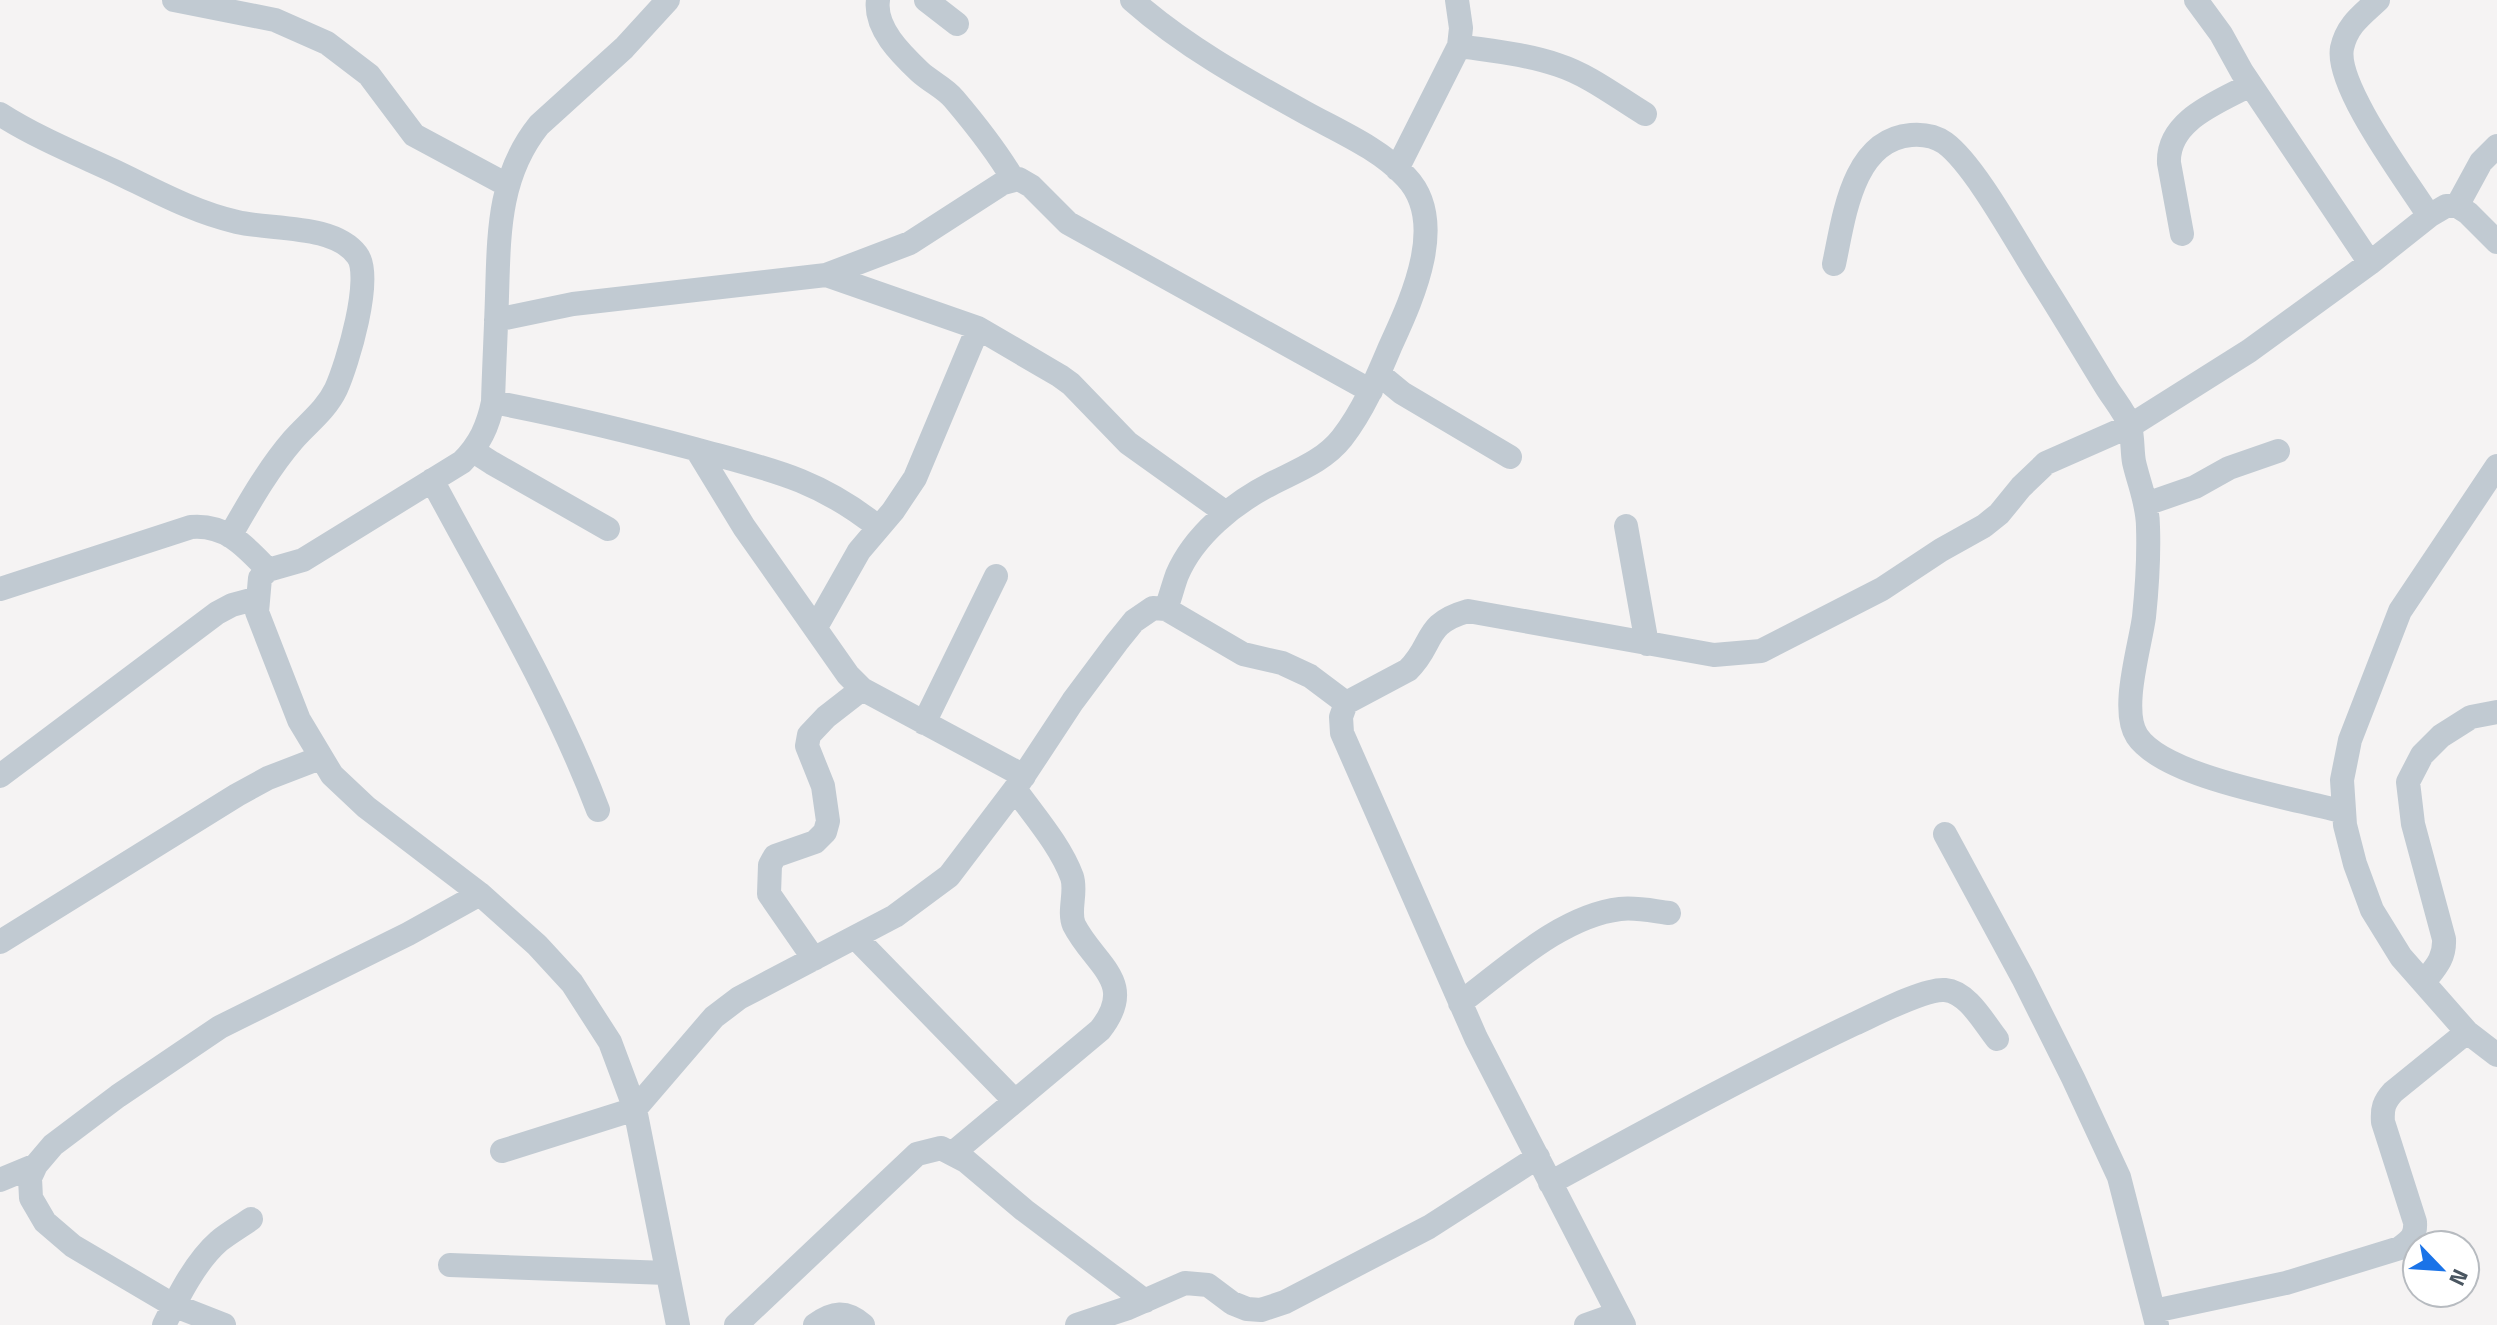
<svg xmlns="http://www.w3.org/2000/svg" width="2497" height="1325" viewBox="0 0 2497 1325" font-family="'Titillium Web',sans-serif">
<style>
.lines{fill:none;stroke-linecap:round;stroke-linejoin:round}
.minor{stroke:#c1cad2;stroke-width:24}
</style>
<rect width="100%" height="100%" fill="#f5f3f3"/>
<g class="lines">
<path class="minor" d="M174 0 275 20 327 43 369 75 414 135 507 185
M668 0 624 48 539 125C498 176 499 234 497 296 496 331 494 366 493 402 488 426 480 444 462 462L303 560 268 570 260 578 257 612 299 720 332 775 366 807 480 894 537 945 572 983 610 1042 635 1109 678 1325
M878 0C874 28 901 54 920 72 931 82 945 88 954 99 976 125 996 150 1013 179
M926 0 957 24
M1132 0C1184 46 1244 79 1304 112 1338 131 1379 148 1406 177 1449 222 1411 301 1390 347 1377 378 1363 411 1342 438 1324 461 1296 471 1271 484 1234 503 1194 535 1177 575 1173 586 1170 598 1166 609
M2196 0 2221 34 2242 72 2370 263
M2378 0C2362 15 2347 25 2342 48 2335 86 2407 181 2429 216
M1459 46C1492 51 1526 54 1558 65 1589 75 1617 97 1645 114
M0 114C36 137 75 153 114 171 154 190 193 212 237 222 271 230 334 224 357 255 374 276 347 365 336 389 326 410 308 423 293 440 268 469 249 503 230 536
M1397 169 1459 46 1461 28 1457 0
M2457 206 2481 162 2497 146
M2182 234 2169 163C2167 120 2219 102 2250 85
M1834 264C1844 218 1852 140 1911 135 1923 134 1935 136 1945 143 1975 165 2017 243 2038 276 2061 312 2083 349 2105 385 2112 397 2125 412 2130 426 2133 437 2132 451 2134 462 2139 484 2148 504 2148 527 2149 556 2147 588 2144 617 2140 647 2120 710 2137 736 2165 778 2294 798 2344 812
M826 275 978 328 1060 376 1071 384 1128 443 1226 513
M496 320 573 304 826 275 910 243 1003 183 1019 179 1031 186 1068 223 1371 391
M1379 374 1402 393 1510 457
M493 402C561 415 628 431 695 449 768 469 817 478 878 527
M475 448 478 454 492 463 608 529
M697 450 744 527 848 675 862 689 1024 776
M2497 466 2400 611 2350 740 2342 780 2345 825 2355 864 2372 910 2401 957 2467 1032 2497 1055
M432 480C490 589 554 694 598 810
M2146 504 2195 487 2229 468 2278 451
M1626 526 1647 644
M0 589 191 527C226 524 245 546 268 570
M816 627 859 551 893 511 915 478 978 328
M924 723 996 576
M0 776 217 613 232 605 258 598
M1945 834 2023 978 2073 1078 2119 1177 2157 1325
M856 938 1015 1101
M0 942 237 795 268 778 320 758
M814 959 769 894 770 865 775 856 815 842 825 832 828 821 823 786 807 746 809 735 826 717 862 689
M2424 982C2436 967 2445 958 2444 939L2413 824 2408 782 2422 755 2441 736 2471 717 2497 712
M1460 1003C1506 969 1561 916 1620 909 1636 907 1653 911 1669 913
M502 1151 635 1109 714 1017 739 998 895 916 949 876 1015 789 1073 701 1117 642 1134 621 1153 608 1166 609 1243 654 1282 663 1310 676 1346 703
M953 1153 1100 1030C1138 982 1095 966 1074 925 1068 911 1077 892 1072 877 1060 845 1035 817 1015 789
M0 1180 36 1165
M1550 1183C1651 1128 1751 1073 1854 1024 1874 1015 1925 988 1945 990 1968 992 1984 1023 1997 1039
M450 1265 667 1273
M2154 1311 2286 1283 2400 1248C2411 1240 2416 1236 2415 1222L2383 1122C2382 1108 2384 1102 2393 1092L2467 1032
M164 1325C178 1297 195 1262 219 1241 229 1233 241 1226 251 1219
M224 1325 173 1305 73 1246 45 1222 31 1198 30 1178 36 1165 53 1145 118 1096 220 1027 408 934 480 894
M736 1325 917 1154 941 1148 966 1161 1024 1210 1145 1301
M815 1325C833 1312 846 1310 863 1325
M1077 1325 1128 1308 1185 1283 1208 1285 1232 1303 1247 1309 1261 1310 1285 1302 1429 1227 1538 1157
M1586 1325 1617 1314
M1624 1325 1476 1038 1342 733 1341 717 1346 703 1408 670C1435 644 1422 624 1468 611L1714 655 1761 651 1882 589 1941 550 1984 526 1999 514 2021 487 2046 463 2130 426 2249 351 2370 263 2429 216 2446 206H2457L2468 213 2497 242"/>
</g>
<g transform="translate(2441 1269) rotate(115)"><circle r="38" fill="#ffffff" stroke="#b7bbc0" stroke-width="2"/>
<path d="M0-6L14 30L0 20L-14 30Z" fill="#1a73e8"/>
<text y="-12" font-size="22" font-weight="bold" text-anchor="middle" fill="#4a5661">N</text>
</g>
</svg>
